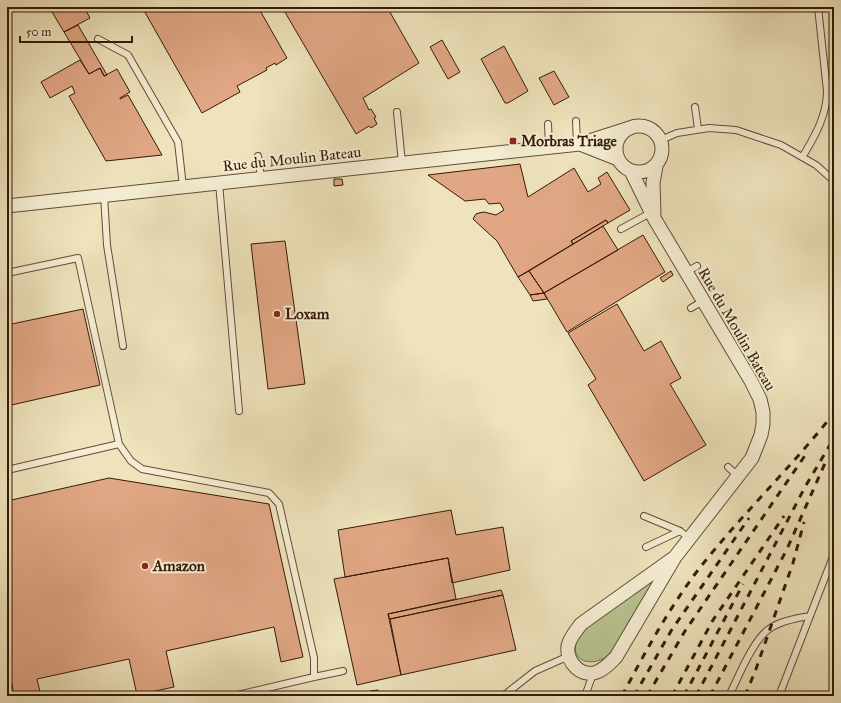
<svg xmlns="http://www.w3.org/2000/svg" width="841" height="703" viewBox="0 0 841 703" font-family="'IM FELL Great Primer',serif">
<style>
.green{fill:#b8c491;stroke:#776e4d}
.building{fill:#e1a784;stroke:#361909}
.lines{fill:none;stroke-linecap:round;stroke-linejoin:round}
.service-casing{stroke:#644c36;stroke-width:8}
.minor-casing{stroke:#644c36;stroke-width:15}
.service{stroke:#f4edd3;stroke-width:6}
.minor{stroke:#f4edd3;stroke-width:13}
.rail{stroke:#361909;stroke-width:3;stroke-dasharray:7 7;stroke-linecap:butt}
.poi-dot{fill:#8f2418;stroke:#f4edd3;stroke-width:1.5}
.labels{text-anchor:middle;dominant-baseline:central;stroke-width:4;stroke-linejoin:round;paint-order:stroke}
.poi-label{font-size:15px;font-weight:bold;fill:#361909;stroke:#f4edd3;text-anchor:start}
.street-label{font-size:15px;fill:#361909;stroke:#f4edd3}
</style>
<rect width="100%" height="100%" fill="#eee3bc"/>
<filter id="stains"><feTurbulence type="fractalNoise" baseFrequency=".005" numOctaves="4"/><feColorMatrix values="0 0 0 0 .2 0 0 0 0 .09 0 0 0 0 .02 0 0 0 .5 -.17"/></filter>
<radialGradient id="worn" r=".72"><stop offset=".6" stop-color="#630" stop-opacity="0"/><stop offset="1" stop-color="#630" stop-opacity=".3"/></radialGradient>
<path class="green" d="M658 574 615 648C613 651 610 655 606 657 598 663 580 665 576 653 573 645 580 636 583 629Z"/>
<path class="building" d="M43 7H84L90 18 64 32 49 7 44 10Z
M142 7H258L287 58 276 65 275 63 266 68 267 70 237 86 240 92 202 113Z
M282 7H387L419 63 363 98 369 110 371 109 376 117 374 118 377 124 371 128 369 126 356 134Z
M78 25 107 75 104 76 100 68 89 74 64 32Z
M442 40 460 72 448 79 430 47Z
M504 46 528 91 508 103H505L481 59Z
M80 60 89 74 100 68 104 76 117 69 130 92 120 98V99L128 95 162 155 106 161 69 96 75 93 72 86 50 98 41 82Z
M554 71 569 97 554 105 539 78Z
M520 164 528 197 574 168 588 192 601 184 598 178 607 172 630 210 608 223 606 220 571 241 573 244 518 277 497 241 473 219 476 214 479 213 484 212 496 215 504 210 500 203 489 204 485 199 465 201 428 175Z
M334 179H342L343 185 334 186Z
M606 220 608 223 573 244 571 241Z
M603 226 618 250 544 293 529 271Z
M643 235 665 272 567 332 544 293Z
M285 241 305 384 268 389 251 244Z
M529 271 544 293 530 295 518 277Z
M671 271 673 275 663 282 660 278Z
M544 293 547 299 533 301 530 295Z
M617 304 644 351 661 341 681 378 670 384 706 445 644 481 588 385 596 379 568 333Z
M83 309 100 385 7 406V325Z
M109 478 269 504 303 657 281 662 274 627 166 651 174 687 137 695 129 659 37 679 41 696H14L12 684 7 685V501Z
M451 510 456 535 503 527 510 570 452 583 448 558 345 577 338 530Z
M448 558 456 599 388 614 401 675 357 685 334 579Z
M501 590 503 595 390 619 388 614Z
M503 595 516 650 401 675 390 619Z
M378 690 379 695 371 696 370 691Z"/>
<g class="lines">
<g class="service-casing">
<path id="service" d="M98 39 128 55 178 142 183 187
M695 107 698 129
M397 112 402 163
M576 121 577 144
M548 124 549 147
M661 140 677 133 709 128 736 130 781 145 816 165 834 181
M258 156 261 178
M803 156C815 136 827 115 827 91L818 7
M219 183 239 411
M104 195 107 245 123 346
M621 229 652 212
M686 272 697 266
M7 273 78 258 119 444 7 470
M691 308 703 301
M119 444 131 461 142 469 269 493 279 504 314 658V677L233 696
M728 467 738 476
M644 516 680 531 690 539
M646 547 680 531
M314 677 343 671
M503 696 535 671 569 656
M585 696 593 674
M729 696C738 678 753 640 769 629 780 621 796 618 810 616
M779 696 834 554"/>
</g>
<g class="minor-casing">
<path id="minor" d="M616 149a23 23 0 1 1 46 0a23 23 0 1 1-46 0Z
M580 144 618 159
M631 171 654 218 751 381 760 399 763 412V424L761 435 752 458 675 557 616 657C610 663 605 669 597 672 581 678 566 662 568 646 570 637 576 631 581 624L675 557
M7 206 580 144 630 128
M654 214 653 183 656 166"/>
</g>
<use href="#service" class="service"/>
<use href="#minor" class="minor"/>
<path class="rail" d="M622 696C644 654 667 612 695 574 738 518 790 469 834 413
M634 696 671 631 749 518
M647 696 685 631 806 454
M672 696 713 620 784 516
M684 696 743 584
M696 696 805 487 834 438
M710 696 787 549 826 461
M745 696 756 669 793 563 804 522"/>
</g>
<g class="poi-dot">
<rect x="509" y="137" width="8" height="8" rx="2"/>
<circle cx="277" cy="314" r="4"/>
<circle cx="145" cy="566" r="4"/>
</g>
<g class="labels">
<g class="poi-label">
<text x="521" y="141">Morbras Triage</text>
<text x="285" y="314">Loxam</text>
<text x="153" y="566">Amazon</text>
</g>
<g class="street-label">
<text transform="translate(292 159) rotate(-6)">Rue du Moulin Bateau</text>
<text transform="translate(737 329) rotate(60)">Rue du Moulin Bateau</text>
</g>
</g>
<rect width="841" height="703" fill="none" stroke="#eee3bc" stroke-width="24"/>
<rect x="8" y="8" width="825" height="687" fill="none" stroke="#361909" stroke-width="2"/>
<rect x="12" y="12" width="817" height="679" fill="none" stroke="#361909"/>
<path d="M20 36v6h112v-6" fill="none" stroke="#361909" stroke-width="2"/>
<text x="26" y="36" font-size="12" fill="#361909" stroke="#f4edd3" stroke-width="3" paint-order="stroke">50 m</text>
<rect width="100%" height="100%" filter="url(#stains)"/>
<rect width="100%" height="100%" fill="url(#worn)"/>
</svg>
